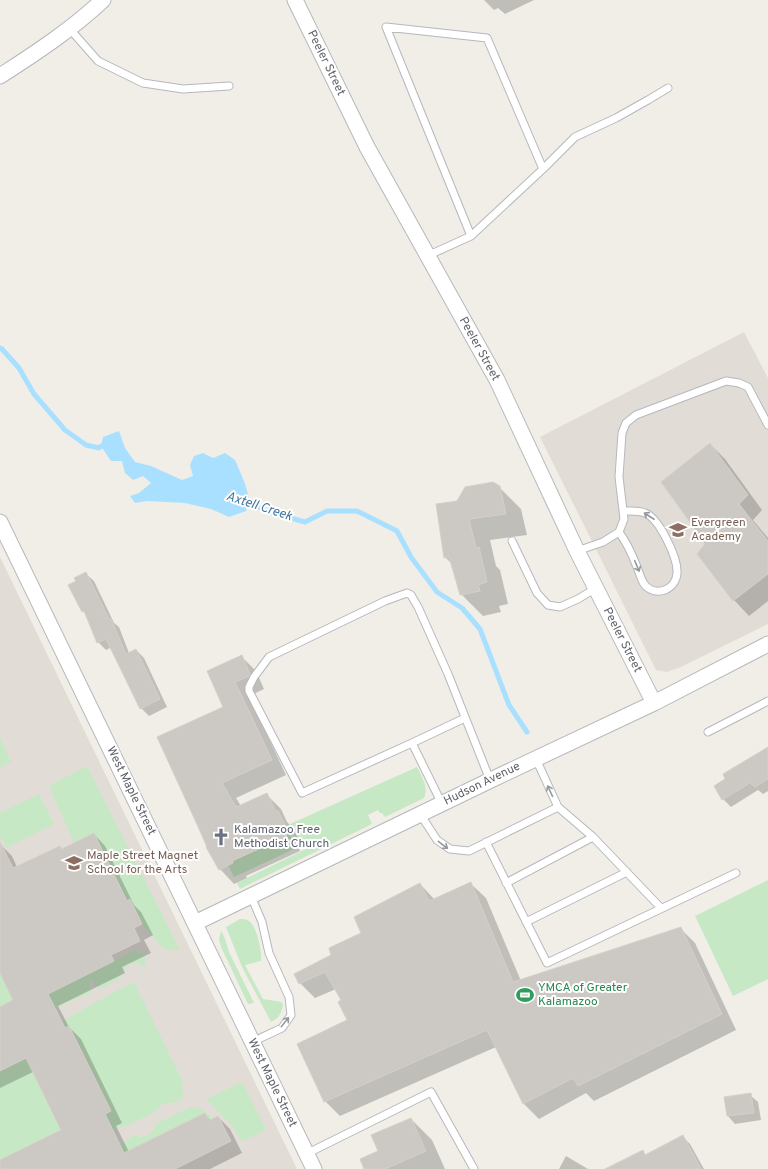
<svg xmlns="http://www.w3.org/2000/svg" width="768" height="1169" viewBox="0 0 768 1169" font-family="Overpass,sans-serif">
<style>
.education{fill:#e1ddd6}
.green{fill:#c7e8c5}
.water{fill:#aae0ff}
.shadow{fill:#0003}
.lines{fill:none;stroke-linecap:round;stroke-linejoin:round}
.stream{stroke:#aae0ff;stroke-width:5}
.building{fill:#ccc9c5;stroke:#d6cfc6}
.service-casing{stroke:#b5b8bc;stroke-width:9}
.minor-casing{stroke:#b5b8bc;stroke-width:17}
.service{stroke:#fff;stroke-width:7}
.minor{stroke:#fff;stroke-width:15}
.oneway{stroke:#979a9d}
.labels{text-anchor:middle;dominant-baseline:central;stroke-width:4;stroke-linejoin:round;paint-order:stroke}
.street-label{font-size:12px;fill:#5f6368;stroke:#fff}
.education-label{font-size:12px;fill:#785e54;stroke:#fff;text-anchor:start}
.worship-label{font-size:12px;fill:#5b616d;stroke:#fff;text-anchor:start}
.leisure-label{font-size:12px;fill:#27864d;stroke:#fff;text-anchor:start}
.water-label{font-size:13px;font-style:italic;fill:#3f76a0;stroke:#fff}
</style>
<rect width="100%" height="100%" fill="#f1eee8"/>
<path class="education" d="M744 332 768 378V624L681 667 667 672 656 670 540 437Z
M0 557 297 1169H0Z"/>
<path class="green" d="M0 737 11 762 0 767Z
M87 766 180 950H167L162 947 142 924 130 899 127 901 94 833 74 843 49 786Z
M417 767C422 777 429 788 424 798L385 817 382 813H380L378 810 368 815 372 824 240 889 237 883 314 845 311 840 299 845 290 824Z
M39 794 54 824 6 848 0 836V813Z
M287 830 296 848 234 877 228 865 233 863 232 861 286 836 285 831Z
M768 880V979L733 996 695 916Z
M240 919C243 919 246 919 249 921 257 926 262 952 261 961L245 965 263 999 282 1002 283 1005C281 1014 279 1018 271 1022L242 967 226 927Z
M221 931 224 936 229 952 254 1003 248 1004 221 947 219 939Z
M136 950 145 955 146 963 144 967C133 957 123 966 121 978L100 989 98 987 97 988 92 980 88 982 93 992 54 1008 48 994Z
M0 973 13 1000 0 1007Z
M134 982 184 1084 181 1085C189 1104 175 1101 164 1104 159 1106 157 1110 154 1113L123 1127 112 1130 105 1114 111 1111 70 1026 65 1029 62 1022 94 1003Z
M35 1054 33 1072 53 1114 69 1126 0 1160V1071Z
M242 1082 266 1130 245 1140 240 1139 234 1128 206 1099Z
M191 1107C200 1106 207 1113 213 1119L209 1121 205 1114 124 1153 120 1145 134 1135C144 1139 154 1135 155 1124Z"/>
<path class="water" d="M119 431 125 448 135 462 151 466 182 480 193 476 190 465 194 456 203 453 213 458 225 453 235 460 244 481 249 497 246 511 229 517 211 509 185 503 147 501 135 503 130 496 139 493 151 483 143 476 133 480 125 473 122 461H111L101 446 103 437Z"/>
<path class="shadow" d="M484 0H534L505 14 498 8 494 10Z
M710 444 725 459 762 510 753 520 768 538V601L749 616 734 600 707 545Z
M499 487 521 509 527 535 490 540 496 566 500 570 508 604 499 606 501 612 483 616 461 594 453 565 445 557 457 502Z
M86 574 94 581 114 623 119 627 129 653 136 650 144 658 167 707 149 716 141 708 112 647 106 650 98 642 87 615 83 611Z
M242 657 256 671 264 689 249 696 286 775 236 798 241 806 266 794 281 809 287 822 292 827 300 842 298 844 300 851 246 876 247 878 234 884 220 869 214 859 224 708Z
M768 748V791L763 794 758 790 731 807 723 799 715 786Z
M94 834 105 846 134 905 141 912 153 935 144 940 151 953 122 967 125 973 58 1006 69 1027 81 1039 122 1123 116 1126 129 1152 205 1115 211 1121 218 1117 230 1129 242 1153 210 1169H0V1161L62 1131 33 1072 0 1088V1008L15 1001 0 971V844L12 856 17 867 63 850Z
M470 883 486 898 521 981 680 928 695 943 736 1030 594 1101 586 1093 539 1119 524 1104 496 1047 340 1116 325 1101 348 1020 342 1000 336 989 315 998 300 983 332 956 362 933 420 884 435 900Z
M750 1095 758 1102 761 1120 735 1124 728 1116Z
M411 1119 432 1140 445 1169H365Z
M683 1137 690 1144 704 1169H621L643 1152 647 1156Z
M566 1156 588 1169H559Z"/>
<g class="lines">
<path class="stream" d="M0 348 2 349 19 368 34 394 65 430 86 445 99 448 101 446 107 447
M242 500 273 513 305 522 327 511H357L397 531 411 557 437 592 462 608 480 629 509 705 527 732"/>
</g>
<path class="building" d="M710 443 748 495 739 504 768 541V574L733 601 697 554 705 544 700 536 661 482Z
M493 482 500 486 506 514 469 519 476 548 479 547 487 582 478 585 480 591 460 595 449 557 444 558 436 504 457 501 465 487Z
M86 572 109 619H111L126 654 136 649 160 699 140 709 106 639 97 643 84 611 82 612 68 585 76 581 74 578Z
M242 655 250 674 249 676 235 682 272 760 222 783 236 807 267 793 276 812 278 811 286 827 284 829 287 836 232 861 233 863 219 870 206 847H207L200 831 157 737 223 707 207 671Z
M768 747V779L755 787 750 783 722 800 714 786 725 779 723 774Z
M94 833 127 901 130 899 142 924 134 928 140 941 111 955 114 961 48 994 65 1028 69 1026 111 1111 105 1114 124 1153 205 1113 209 1121 218 1116 231 1141 175 1169H0V1160L61 1130 26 1058 0 1071V1007L13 1000 0 973V842L13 868 60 846 62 849Z
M471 882 513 982 681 927 722 1014 578 1086 573 1078 523 1104 487 1030 324 1102 297 1044 347 1020 338 1002 341 1000 325 972 299 984 294 974 331 955 329 948 361 933 354 917 420 883 429 901Z
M751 1093 754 1113 727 1116 724 1097Z
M411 1118 426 1151 385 1169H364L360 1159 378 1151 371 1135Z
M683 1135 701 1169H605L643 1150 645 1155Z"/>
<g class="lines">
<g class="service-casing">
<path id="service" d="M69 28 98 61 143 83 183 89 229 86
M543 169 575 137 616 118 648 100 668 88
M427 256 471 236 543 169 487 38 386 27 471 236
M619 532C627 543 632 554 637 567 639 572 641 579 644 584 655 598 676 590 677 573 678 558 659 518 645 513 638 510 630 511 624 511
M512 541 537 593 548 605 560 607 578 599 596 588
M577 551 603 542 619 532 624 519 619 477 622 433 626 423 636 415 726 381 739 383 748 387 768 425
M708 732 768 701
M412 743 465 718
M442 804 412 743 302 793 249 691V687L254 677 269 657 385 601 407 593 411 595 418 607 448 674 490 780
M558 807 593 837 661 908
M420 814 437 840 450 849 469 851 558 807 536 759
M486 842 547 963 736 873
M506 883 593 837
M251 896 262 922 269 953 289 997 291 1015 282 1028 252 1042
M526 922 627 872
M306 1154 431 1092 474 1169"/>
</g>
<g class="minor-casing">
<path id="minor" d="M295 0 367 147 497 380 577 551 654 703
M0 76C36 53 72 29 103 0
M0 522 314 1169
M195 923 495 778 654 703 768 644"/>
</g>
<use href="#service" class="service"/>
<use href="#minor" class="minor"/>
</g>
<defs><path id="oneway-shaft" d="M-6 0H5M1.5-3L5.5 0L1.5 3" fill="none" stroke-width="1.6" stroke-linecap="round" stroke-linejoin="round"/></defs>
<g class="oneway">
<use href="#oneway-shaft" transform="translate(649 516) rotate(-147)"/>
<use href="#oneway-shaft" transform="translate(637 566) rotate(67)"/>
<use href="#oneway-shaft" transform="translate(550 791) rotate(-115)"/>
<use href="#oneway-shaft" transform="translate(443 845) rotate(37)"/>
<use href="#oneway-shaft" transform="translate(285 1022) rotate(-52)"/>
</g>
<defs>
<g id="school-bare" transform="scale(1.38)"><path d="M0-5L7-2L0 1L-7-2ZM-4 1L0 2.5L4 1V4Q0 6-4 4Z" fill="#8d6e63" stroke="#fff" stroke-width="2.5" paint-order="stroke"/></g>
<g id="church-bare" transform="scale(1.38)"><path d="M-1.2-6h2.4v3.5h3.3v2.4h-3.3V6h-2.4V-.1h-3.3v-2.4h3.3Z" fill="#6b7280" stroke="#fff" stroke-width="2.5" paint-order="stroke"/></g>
<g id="stadium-bare" transform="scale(1.38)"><path d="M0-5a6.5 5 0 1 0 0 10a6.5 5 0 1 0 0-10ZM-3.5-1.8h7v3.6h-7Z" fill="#2e9e5b" stroke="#fff" stroke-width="2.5" paint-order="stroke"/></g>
</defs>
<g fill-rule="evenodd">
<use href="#school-bare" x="678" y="530"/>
<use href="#church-bare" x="221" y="837"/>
<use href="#school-bare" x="74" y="863"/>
<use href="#stadium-bare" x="525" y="995"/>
</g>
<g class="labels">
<g class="street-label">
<text transform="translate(326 63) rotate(64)">Peeler Street</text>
<text transform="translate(479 349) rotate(61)">Peeler Street</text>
<text transform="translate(622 640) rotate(63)">Peeler Street</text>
<text transform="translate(482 784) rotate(-26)">Hudson Avenue</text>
<text transform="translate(131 791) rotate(64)">West Maple Street</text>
<text transform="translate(272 1083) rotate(64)">West Maple Street</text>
</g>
<g class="education-label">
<text x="691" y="523">Evergreen<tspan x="691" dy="14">Academy</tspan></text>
<text x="87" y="856">Maple Street Magnet<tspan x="87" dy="14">School for the Arts</tspan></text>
</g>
<g class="worship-label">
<text x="234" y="830">Kalamazoo Free<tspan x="234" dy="14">Methodist Church</tspan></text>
</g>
<g class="leisure-label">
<text x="538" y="988">YMCA of Greater<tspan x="538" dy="14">Kalamazoo</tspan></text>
</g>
<g class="water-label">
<text transform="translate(259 507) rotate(18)">Axtell Creek</text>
</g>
</g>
</svg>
